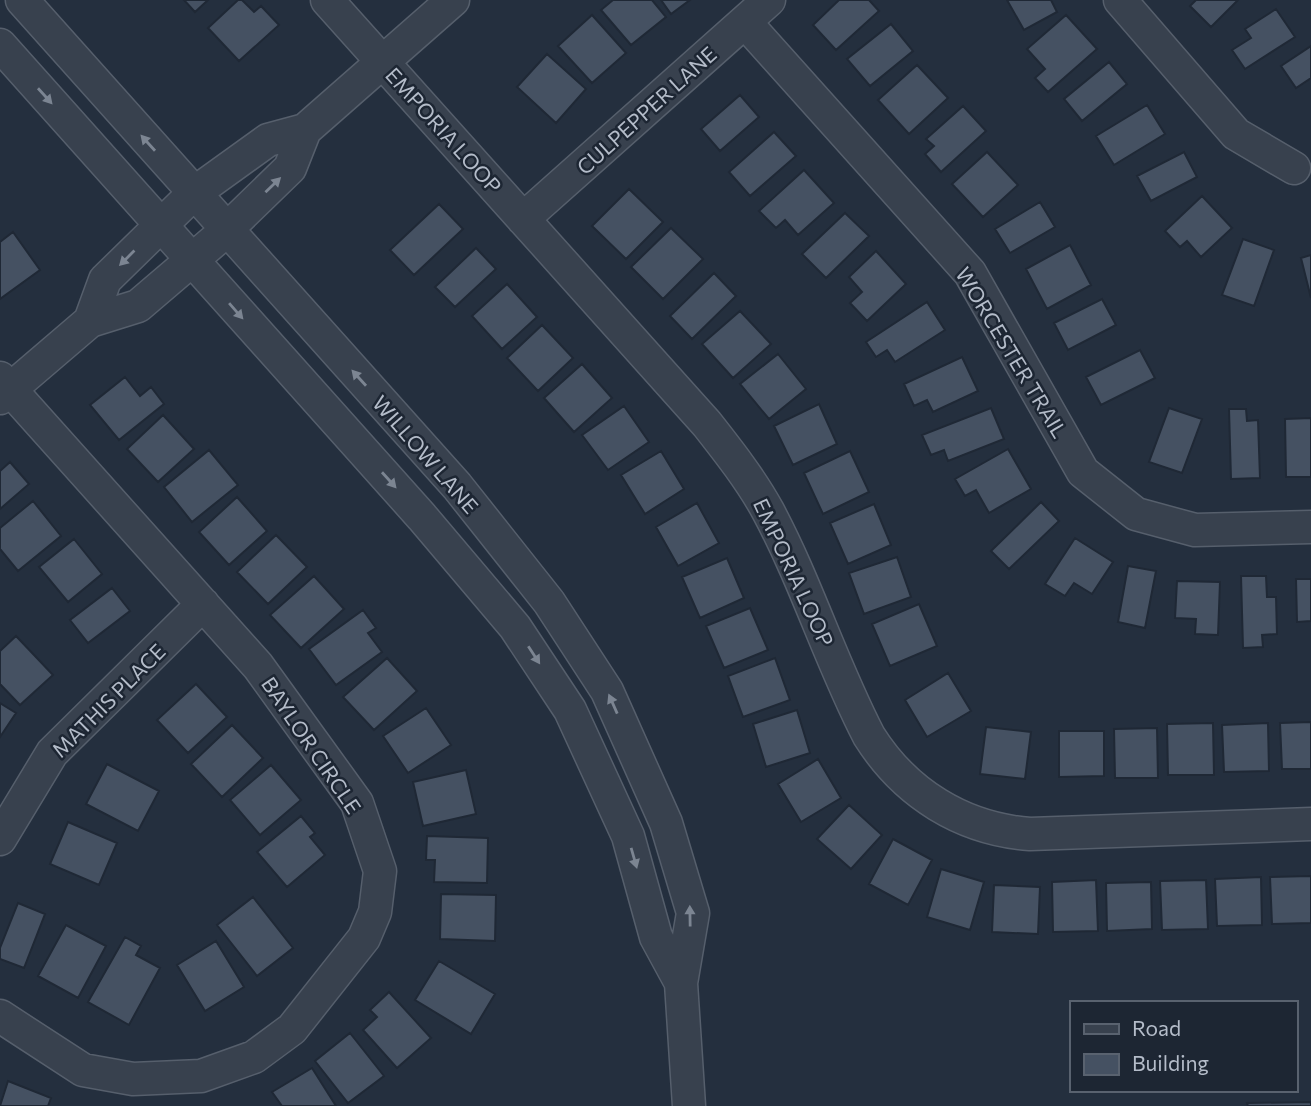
<svg xmlns="http://www.w3.org/2000/svg" width="1311" height="1106" viewBox="0 0 1311 1106" font-family="Commissioner,sans-serif">
<style>
.building{fill:#455162;stroke:#1f2835;stroke-width:2}
.lines{fill:none;stroke-linecap:round;stroke-linejoin:round}
.minor-casing{stroke:#565f6c;stroke-width:35}
.minor{stroke:#38414e;stroke-width:32}
.oneway{fill:#7c8592}
.labels{text-anchor:middle;dominant-baseline:central;stroke-width:5;stroke-linejoin:round;paint-order:stroke}
.street-label{font-size:21px;fill:#b4bcc9;stroke:#1d2633}
</style>
<rect width="100%" height="100%" fill="#242f3e"/>
<path class="building" d="M184 0H208L195 12Z
M238 0H242L254 12 261 6 279 25 239 61 208 28Z
M613 0H652L666 17 631 45 601 10Z
M661 0H690L671 14Z
M839 0H869L879 11 836 50 813 25Z
M1007 0H1051L1057 12 1024 30Z
M1196 0H1238L1211 27 1190 6Z
M1276 9 1295 37 1245 69 1232 50 1251 38 1245 29Z
M592 15 626 53 592 83 558 46Z
M1066 15 1097 49 1048 92 1035 78 1045 69 1027 49Z
M891 24 913 51 870 86 847 59Z
M1311 46V78L1296 88 1281 66Z
M547 54 586 89 556 123 517 87Z
M1109 62 1127 84 1082 121 1064 99Z
M917 65 948 98 909 134 878 100Z
M740 95 759 117 720 151 701 129Z
M1147 105 1165 134 1114 165 1096 136Z
M963 106 986 131 941 172 925 154 934 146 926 139Z
M774 132 796 156 750 196 729 172Z
M987 152 1018 185 983 217 952 184Z
M1184 152 1197 177 1151 201 1137 176Z
M804 170 834 203 798 235 785 220 776 228 759 211Z
M629 189 663 222 626 259 592 226Z
M1202 196 1232 228 1201 257 1187 241 1180 247 1165 231Z
M1040 202 1055 227 1010 253 995 229Z
M439 204 463 229 414 275 390 250Z
M845 213 869 236 826 278 802 254Z
M671 228 703 259 663 299 631 267Z
M13 232 40 270 0 299V242Z
M1243 239 1274 250 1254 306 1222 295Z
M1070 245 1091 285 1047 309 1026 269Z
M476 248 496 269 455 307 435 287Z
M876 251 906 284 867 321 850 303 862 292 849 277Z
M1311 255V298L1301 258Z
M714 273 736 296 692 339 670 316Z
M507 284 537 317 502 349 472 316Z
M1102 299 1116 325 1068 350 1054 323Z
M927 302 945 330 895 362 887 350 876 357 866 342Z
M740 311 771 344 733 378 702 344Z
M542 325 573 358 538 391 507 358Z
M1140 350 1155 378 1101 405 1086 377Z
M778 354 806 389 769 419 740 384Z
M962 357 978 391 933 412 927 400 914 406 904 384Z
M582 364 612 398 574 432 544 398Z
M125 377 140 396 151 387 164 404 119 440 90 405Z
M819 404 837 444 793 465 774 426Z
M624 406 649 442 608 470 582 435Z
M991 408 1004 439 948 461 944 450 931 455 922 435Z
M1169 408 1202 419 1182 473 1149 462Z
M1229 409H1246L1247 421 1258 420 1260 478 1231 479Z
M163 415 194 449 158 482 127 449Z
M1311 418V477H1286L1285 419Z
M1008 449 1031 489 989 513 976 490 965 496 955 479Z
M209 450 238 485 192 522 164 487Z
M661 451 684 489 645 514 621 475Z
M850 451 869 492 823 514 804 473Z
M10 462 29 484 0 509V471Z
M237 497 267 531 229 565 199 532Z
M33 501 61 536 18 571 0 549V528Z
M1041 502 1059 521 1009 569 991 551Z
M697 503 719 543 678 566 656 527Z
M874 504 891 545 848 564 830 523Z
M276 535 307 567 268 604 237 572Z
M1075 538 1113 562 1092 594 1074 583 1065 596 1045 584Z
M74 539 102 574 68 602 39 567Z
M897 557 911 597 864 614 849 573Z
M727 558 744 598 700 618 682 577Z
M1128 566 1156 571 1145 628 1118 622Z
M314 576 344 609 301 648 270 615Z
M1241 576H1266L1267 597H1276L1277 634 1262 635 1263 647 1243 648Z
M1296 579H1311V621L1297 622Z
M1177 581 1220 582 1218 635 1195 634 1196 619 1175 618Z
M112 588 130 611 88 643 70 620Z
M919 604 937 646 890 666 872 624Z
M750 608 768 650 724 668 706 626Z
M363 610 376 628 368 633 382 652 336 685 309 649Z
M16 636 53 675 20 705 0 684V651Z
M387 658 417 691 374 730 343 697Z
M775 658 790 700 743 717 728 676Z
M948 673 971 711 927 737 905 700Z
M196 684 227 717 188 753 157 720Z
M0 703 16 713 0 737Z
M426 708 451 745 408 773 383 736Z
M797 710 810 753 766 767 753 724Z
M1311 722V769H1282L1280 723Z
M1213 723 1214 775H1168L1167 724Z
M1268 723 1269 771 1224 772 1222 725Z
M232 725 263 758 222 797 191 764Z
M986 727 1031 732 1025 779 980 774Z
M1157 728 1158 778H1115L1114 729Z
M1059 731H1104V776L1059 777Z
M818 759 841 798 801 822 778 784Z
M107 764 159 791 138 831 86 804Z
M271 765 301 800 260 835 230 800Z
M466 770 476 814 423 826 413 782Z
M849 805 882 835 851 869 817 839Z
M301 816 315 833 310 837 325 855 287 887 257 852Z
M68 822 117 843 99 885 50 864Z
M427 836 488 838 487 883 434 882 435 860H426Z
M893 839 932 860 908 905 869 884Z
M941 869 984 882 970 930 927 917Z
M1311 876V923L1272 924 1270 877Z
M1261 877 1262 925 1217 926 1215 879Z
M1096 880 1098 931 1053 932 1052 882Z
M1206 880 1208 929 1162 930 1160 881Z
M1151 882 1152 929 1107 931 1106 883Z
M994 885 1040 887 1038 934 992 932Z
M441 894 496 895 495 941 440 939Z
M253 897 293 948 257 976 217 925Z
M18 903 45 914 24 968 0 959V948Z
M66 925 106 946 78 998 38 976Z
M125 937 141 946 136 955 160 968 129 1025 88 1002Z
M216 941 244 987 205 1011 177 965Z
M439 961 495 994 471 1034 415 1000Z
M389 992 431 1038 397 1068 363 1030 377 1017 370 1010Z
M350 1033 384 1076 348 1103 315 1061Z
M312 1068 336 1106H282L272 1092Z
M8 1081 51 1098 48 1106H0Z
M1311 1102V1106H1248L1247 1103Z"/>
<g class="lines">
<g class="minor-casing">
<path id="minor" d="M22 0 457 486 549 602 607 691 666 823 693 913 681 983 689 1106
M327 0 707 424C729 452 751 480 768 511 807 584 831 663 869 736 905 793 962 829 1030 834L1311 824
M1120 0 1236 134 1294 168
M745 22 970 273 1083 472 1136 514 1195 530 1311 527
M0 45 422 517 515 627 570 710 628 836 656 937 681 983
M523 219 769 0
M90 321 105 280 193 194 268 140 305 130 453 0
M0 378 258 666 357 803 380 871 375 912 364 938 292 1029 254 1057 201 1076 133 1079 83 1070 0 1016
M0 398 90 321 138 306 220 236 290 168 305 130
M0 839 52 753 203 604"/>
</g>
<use href="#minor" class="minor"/>
</g>
<defs><path id="oneway-solid" d="M-6-.8H1V-3.2L6.5 0L1 3.2V.8H-6Z" transform="scale(1.75)"/></defs>
<g class="oneway">
<use href="#oneway-solid" transform="translate(45 96) rotate(48)"/>
<use href="#oneway-solid" transform="translate(148 143) rotate(-132)"/>
<use href="#oneway-solid" transform="translate(273 185) rotate(-44)"/>
<use href="#oneway-solid" transform="translate(127 258) rotate(135)"/>
<use href="#oneway-solid" transform="translate(236 311) rotate(49)"/>
<use href="#oneway-solid" transform="translate(359 378) rotate(-132)"/>
<use href="#oneway-solid" transform="translate(389 480) rotate(48)"/>
<use href="#oneway-solid" transform="translate(534 655) rotate(57)"/>
<use href="#oneway-solid" transform="translate(613 704) rotate(-114)"/>
<use href="#oneway-solid" transform="translate(634 858) rotate(74)"/>
<use href="#oneway-solid" transform="translate(690 916) rotate(-91)"/>
</g>
<g class="labels">
<g class="street-label">
<text transform="translate(646 110) rotate(-42)">CULPEPPER LANE</text>
<text transform="translate(444 130) rotate(48)">EMPORIA LOOP</text>
<text transform="translate(1012 352) rotate(59)">WORCESTER TRAIL</text>
<text transform="translate(426 454) rotate(49)">WILLOW LANE</text>
<text transform="translate(794 572) rotate(65)">EMPORIA LOOP</text>
<text transform="translate(108 700) rotate(-45)">MATHIS PLACE</text>
<text transform="translate(312 745) rotate(56)">BAYLOR CIRCLE</text>
</g>
</g>
<rect x="1070" y="1001" width="228" height="91" fill="#1d2633" stroke="#59626f" stroke-width="2"/>
<rect x="1084" y="1024" width="35" height="10" fill="#38414e" stroke="#59626f" stroke-width="2"/>
<text x="1132" y="1036" font-size="21" fill="#b4bcc9">Road</text>
<rect x="1084" y="1054" width="35" height="21" fill="#455162" stroke="#59626f" stroke-width="2"/>
<text x="1132" y="1071" font-size="21" fill="#b4bcc9">Building</text>
</svg>
